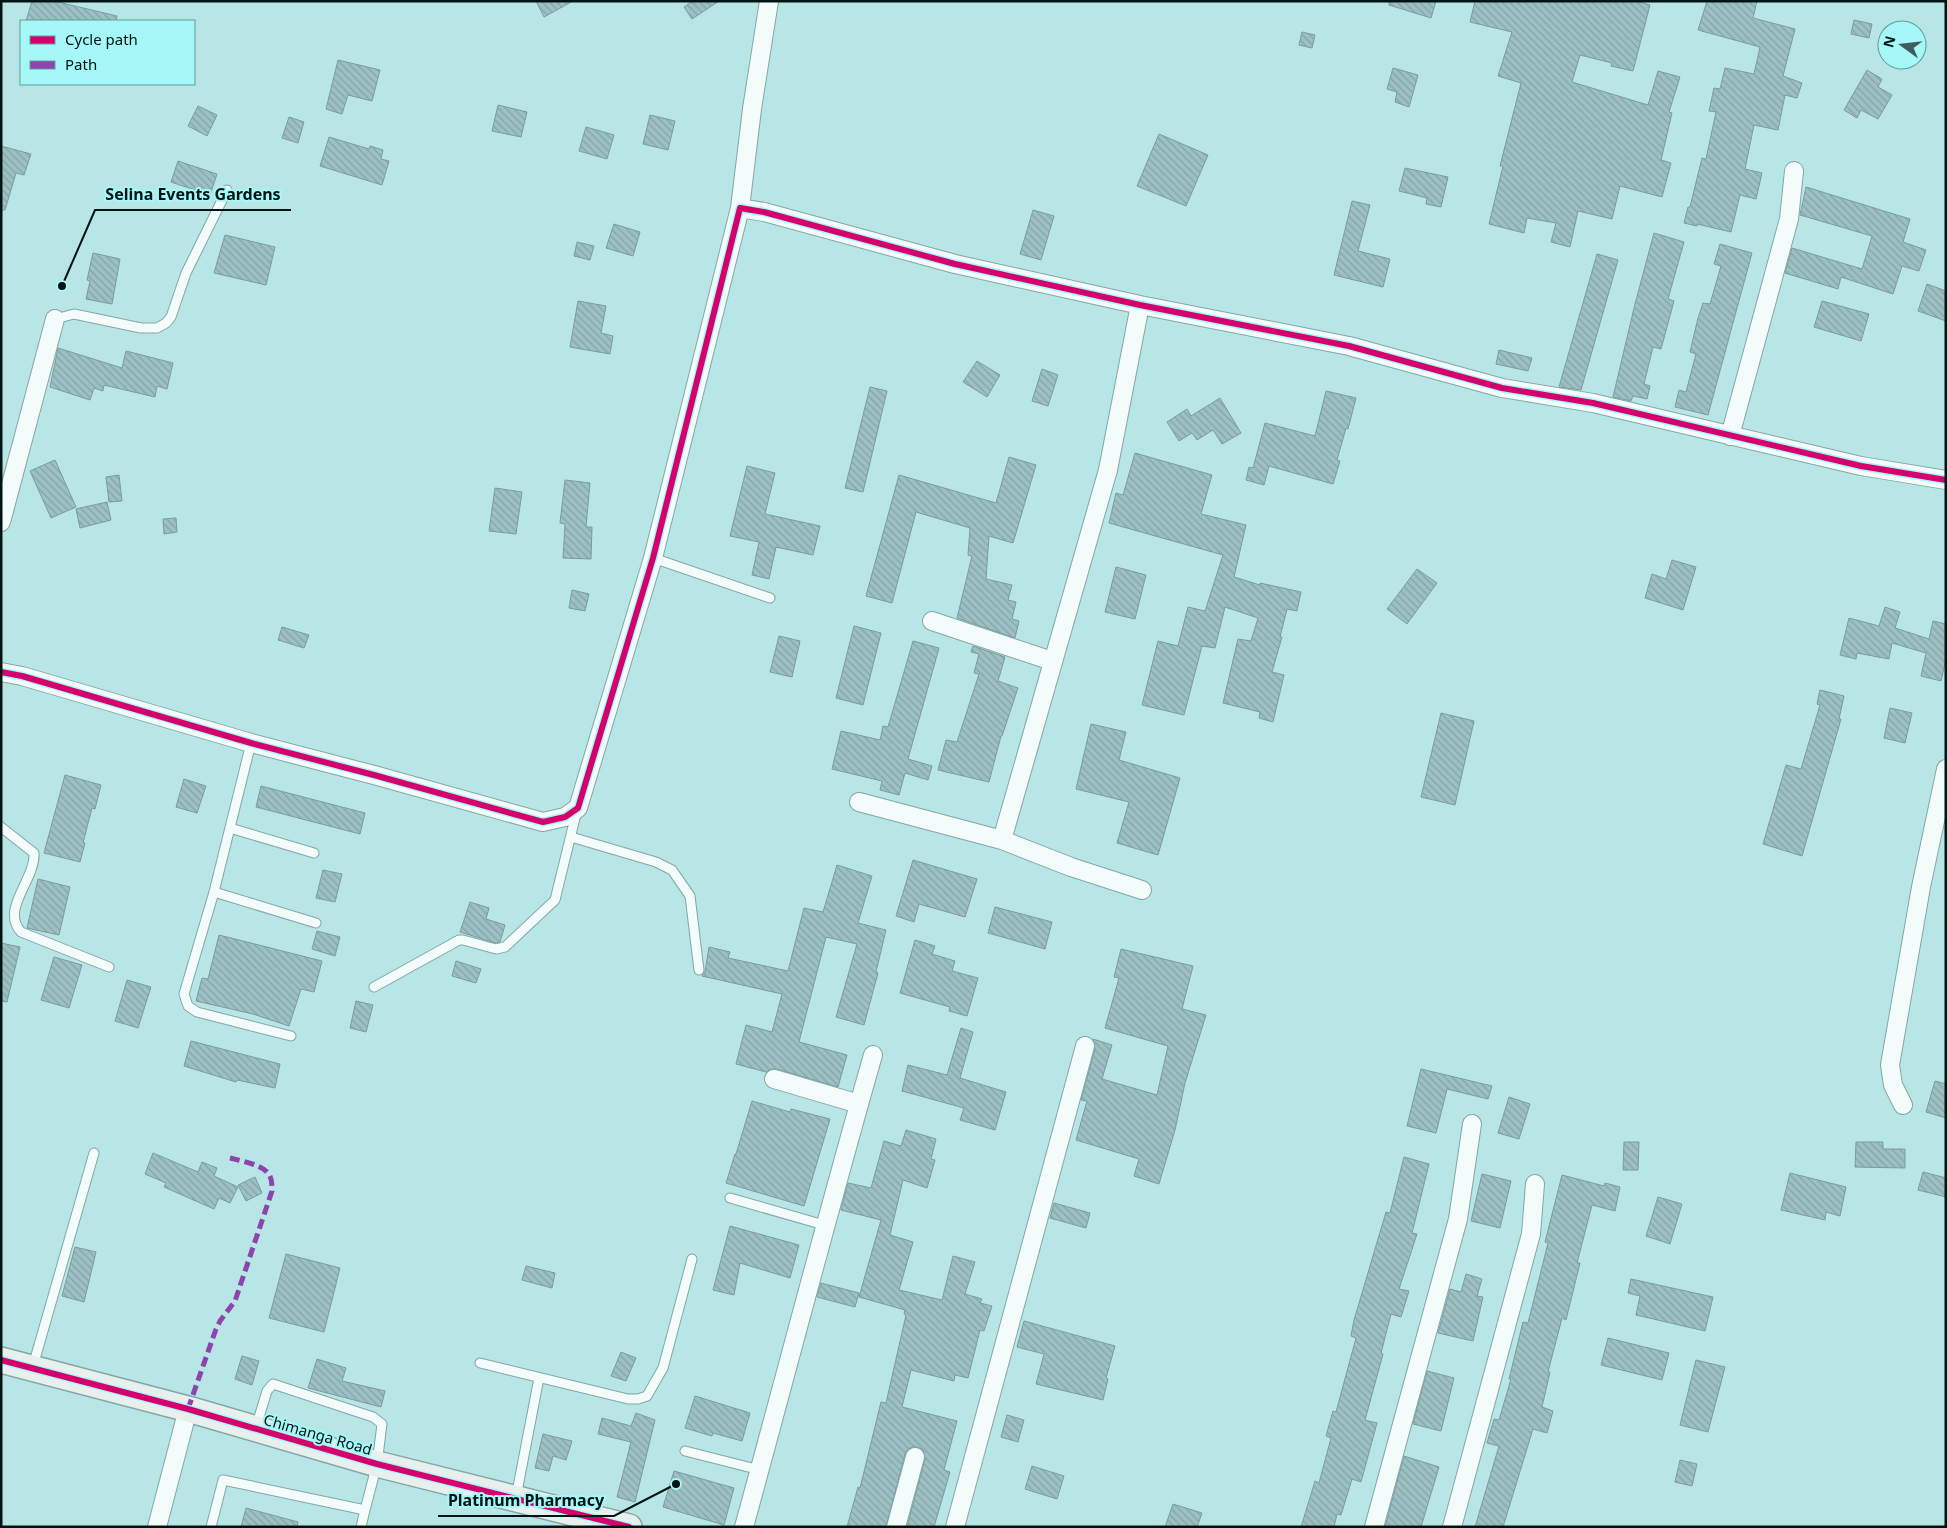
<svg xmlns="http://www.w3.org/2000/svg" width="1947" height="1528" viewBox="0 0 1947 1528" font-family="'Noto Sans',sans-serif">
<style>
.building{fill:url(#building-back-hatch);stroke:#789c9f}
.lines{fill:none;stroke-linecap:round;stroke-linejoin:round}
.lane-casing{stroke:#83a7a7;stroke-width:11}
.street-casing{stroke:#83a7a7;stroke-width:20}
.secondary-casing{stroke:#83a7a7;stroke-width:28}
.lane{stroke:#f4fbfb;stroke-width:9}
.street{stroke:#f4fbfb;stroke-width:18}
.secondary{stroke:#e8f0ee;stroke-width:25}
.quiet{stroke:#8e44ad;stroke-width:5;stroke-dasharray:10 5;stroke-linecap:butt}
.cycleway-casing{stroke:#a5f8f7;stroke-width:9}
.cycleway{stroke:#d6006c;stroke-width:6}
.labels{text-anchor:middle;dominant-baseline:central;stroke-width:4;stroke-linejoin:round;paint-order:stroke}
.street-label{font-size:15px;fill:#001414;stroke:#a5f8f7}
.leader{fill:none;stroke:#001414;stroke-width:2}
.callout-dot{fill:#001414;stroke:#a5f8f7;stroke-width:2}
.callout-label{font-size:16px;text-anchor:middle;font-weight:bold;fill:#001414;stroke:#a5f8f7;stroke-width:4;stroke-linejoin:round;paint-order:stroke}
</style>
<defs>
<pattern id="building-back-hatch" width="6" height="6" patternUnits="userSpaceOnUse" patternTransform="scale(1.25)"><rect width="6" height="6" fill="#9dc0c3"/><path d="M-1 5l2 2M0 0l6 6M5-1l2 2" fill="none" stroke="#85a4a7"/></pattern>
</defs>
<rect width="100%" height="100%" fill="#b8e5e5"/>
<path class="building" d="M32 1H54L117 16 116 21H26Z
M536 1H573L544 17Z
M693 1H719L692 19 684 7Z
M1389 1H1436L1431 18 1389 5Z
M1475 1H1637L1650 5 1633 71 1611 66 1612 63 1580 55 1572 82 1648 105 1658 71 1680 77 1669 112 1672 113 1661 160 1671 163 1662 197 1620 186 1612 219 1578 211 1570 247 1551 242 1556 223 1527 218 1524 233 1489 224 1503 166H1500L1521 83 1498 76 1512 32 1470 22Z
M1707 1H1757L1753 18 1795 29 1783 76 1802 83 1797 98 1785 95 1778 130 1754 125 1745 169 1762 173 1756 199 1740 195 1731 232 1697 224V226L1684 223 1688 207H1690L1702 158 1706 159 1716 112 1709 111 1714 88 1720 89 1725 68 1754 74 1760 47 1698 30Z
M1854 20 1872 24 1869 38 1851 34Z
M1302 32 1315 35 1312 48 1299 45Z
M338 60 380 70 372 101 348 95 342 114 326 109Z
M1393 68 1418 75 1409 107 1395 102 1397 92 1387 89Z
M1867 70 1882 79 1878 87 1892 95 1878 119 1861 110 1857 118 1844 110Z
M498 105 527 112 521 137 492 131Z
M198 106 217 115 207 136 188 126Z
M650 115 675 121 668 150 643 144Z
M289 117 304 122 298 143 282 138Z
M586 127 614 135 607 159 579 151Z
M1159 134 1208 155 1186 206 1137 186Z
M329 137 369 149 370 146 383 150 381 159 389 161 382 185 320 166Z
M1 146 31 154 24 175 16 173 5 210H1Z
M178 161 217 174 210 195 171 182Z
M1405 168 1448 177 1441 207 1426 204 1427 198 1399 191Z
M1806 187 1910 219 1903 242 1926 250 1919 271 1902 266 1893 294 1841 277 1838 289 1785 273 1792 248 1862 269 1872 236 1800 215Z
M1352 201 1370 205 1358 251 1390 259 1383 287 1334 275Z
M1033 210 1054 216 1041 260 1020 254Z
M614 224 640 232 633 256 606 248Z
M1654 233 1684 242 1668 299 1674 301 1661 349 1653 347 1644 384 1650 386 1647 399 1633 396 1631 401 1613 397 1635 304Z
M225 235 275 247 266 285 214 273Z
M577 242 594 246 590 260 574 256Z
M1720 244 1752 253 1708 415 1675 407 1679 390 1686 392 1696 354 1690 352 1698 318 1703 303 1710 304 1721 266 1714 264Z
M93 253 120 259 112 304 86 299 90 281 87 280Z
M1597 254 1618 260 1581 390 1559 387Z
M1927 284 1946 291V321L1918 311Z
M578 301 606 306 601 333 613 336 610 354 570 347Z
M1822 301 1869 314 1861 341 1814 327Z
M58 348 122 368 126 351 173 363 167 389 157 386 155 397 104 385 103 391 94 388 90 400 50 387Z
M1499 350 1532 358 1528 371 1496 364Z
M977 361 1000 375 987 397 963 382Z
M1042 369 1058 375 1048 406 1032 401Z
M870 387 887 391 863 492 845 488Z
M1326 391 1356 398 1348 429 1346 428 1337 460 1340 461 1333 484 1269 466 1264 485 1246 480 1249 467 1253 468 1265 423 1315 436Z
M1220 398 1241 433 1222 444 1213 430 1197 440 1192 433 1179 441 1167 422 1187 409 1191 416Z
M1135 453 1212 475 1201 514 1246 525 1234 577 1260 585V583L1301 592 1297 611 1287 609 1280 637H1282L1272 672 1284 675 1273 722 1259 718 1260 712 1223 703 1238 639 1251 641 1258 618 1225 607 1215 648 1202 646 1184 715 1142 705 1158 641 1178 646 1188 607 1205 611 1223 555 1109 523 1116 493 1123 495Z
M1009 457 1036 465 1013 543 989 536 986 579 1012 585 1008 600 1016 602 1012 619 1019 621 1015 638 957 618 972 556 968 555 970 528 916 512 892 603 866 596 899 475 996 503Z
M55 460 76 507 51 518 30 471Z
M747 466 775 473 765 514 820 526 813 555 776 547 769 579 752 575 759 542 730 536Z
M119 475 122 501 109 502 106 477Z
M565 480 590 483 586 527H592L591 559 563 558 565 524 560 523Z
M495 488 522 492 516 534 489 531Z
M107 502 111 520 80 528 76 509Z
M176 518 177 532 164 534 163 519Z
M1672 560 1696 567 1683 610 1645 598 1652 574 1666 579Z
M1116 567 1146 575 1135 619 1105 612Z
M1417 569 1437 583 1407 624 1387 609Z
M572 590 589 594 585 611 569 608Z
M1885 607 1900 612 1895 628 1929 639 1933 621 1946 624V660L1941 681 1921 676 1926 653 1892 643 1889 659 1857 653 1856 659 1840 655 1849 618 1879 626Z
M854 626 881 633 863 705 836 698Z
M282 627 309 635 304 648 278 640Z
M779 636 800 641 792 677 770 672Z
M913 641 939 648 908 759 932 766 928 780 905 773 899 795 880 790 882 781 832 769 841 731 880 740 883 726 888 727Z
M973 646 1005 657 998 681 1018 688 1002 736H1001L989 782 938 770 946 740 957 742 979 674 974 673 979 654 971 652Z
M1820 690 1844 696 1839 719H1841L1802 856 1763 844 1786 765 1801 769 1820 705 1817 704Z
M1890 708 1912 713 1905 743 1884 738Z
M1441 713 1474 721 1455 805 1421 797Z
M1091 724 1126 732 1119 760 1180 778 1158 855 1117 843 1129 802 1076 789Z
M65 775 101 785 95 809 92 808 83 843H85L80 862 44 853Z
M184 779 206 786 197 813 176 807Z
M261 786 365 813 360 834 256 807Z
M913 860 977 879 965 917 919 904 914 922 896 916Z
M837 865 872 876 858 923 886 930 876 972 878 973 864 1025 836 1017 857 944 826 937 799 1042 847 1055 838 1087 777 1069H771L766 1072 736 1064 746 1025 772 1032 782 994 702 976 705 972 709 947 730 952 728 958 788 971 804 908 823 912Z
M323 870 342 874 335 902 316 898Z
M38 879 70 887 59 935 27 928Z
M470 902 489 908 486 919 505 925 500 942 496 943 460 932Z
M995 907 1052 922 1045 949 988 933Z
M317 931 340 937 335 956 312 949Z
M219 935 322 961 314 992 301 989 289 1026 253 1014 196 1001 202 978 208 979Z
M915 940 935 946 932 954 955 961 952 971 978 978 967 1016 949 1011 950 1007 900 993Z
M1 943 20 947 7 1002 1 1001Z
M1121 949 1193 966 1182 1009 1206 1015 1185 1083 1175 1130 1159 1184 1134 1176 1139 1159 1076 1140 1087 1101 1081 1100 1095 1049 1093 1039 1112 1045 1102 1079 1157 1095 1168 1046 1105 1028 1119 978 1114 977Z
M54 957 82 965 69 1008 41 1000Z
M456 961 481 969 476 983 452 976Z
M127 980 151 987 138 1028 115 1021Z
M356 1001 373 1005 366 1032 350 1028Z
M961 1028 973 1032 960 1078 1006 1092 995 1130 960 1120 964 1108 902 1091 908 1065 947 1075Z
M191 1041 280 1064 275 1088 237 1080 236 1082 184 1066Z
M1421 1069 1492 1086 1488 1099 1447 1089 1436 1133 1407 1126Z
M1935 1081 1946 1084V1118L1926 1112Z
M1509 1097 1530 1104 1519 1139 1498 1133Z
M752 1101 790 1112 791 1109 830 1119 804 1206 726 1183 735 1154H736Z
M906 1130 936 1139 931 1159 935 1160 927 1188 903 1180 890 1235 913 1242 899 1290 942 1300 953 1256 975 1262 965 1294 982 1299 980 1303 992 1306 984 1331 980 1330 968 1378 955 1375 954 1381 911 1370 902 1407 957 1421 944 1470 950 1472 934 1527H907L925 1459 923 1450 918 1447H913L908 1449 905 1454 886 1527H847L858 1487 860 1488 881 1402 886 1403 906 1315 904 1314 905 1310 859 1297 881 1220 841 1210 848 1183 871 1188 884 1141 901 1146Z
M1624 1142H1639L1638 1170H1623Z
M1856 1142H1883V1149H1905V1168L1855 1167Z
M153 1153 198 1172 202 1162 217 1168 214 1176 238 1187 230 1203 219 1198 214 1209 164 1187 166 1183 145 1174Z
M1404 1157 1429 1164 1412 1233 1417 1234 1399 1289 1409 1291 1401 1317 1391 1314 1381 1353 1383 1354 1365 1420 1377 1423 1361 1482 1352 1479 1341 1515 1337 1514 1334 1527H1301L1315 1481 1319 1483 1331 1438 1326 1436 1333 1411 1336 1412 1356 1338 1351 1336 1354 1320 1386 1212 1390 1213Z
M1923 1172 1946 1178V1197L1918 1190Z
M1790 1173 1846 1187 1840 1216 1826 1212 1825 1220 1781 1210Z
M1482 1174 1511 1181 1500 1228 1471 1221Z
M1562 1175 1604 1186 1605 1183 1620 1187 1615 1211 1592 1205 1577 1263H1580L1566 1320 1562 1318 1548 1372H1550L1542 1407 1553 1411 1547 1433 1533 1429 1503 1527H1475L1499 1446 1487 1443 1494 1419 1499 1420 1511 1379H1509L1523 1322 1528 1323 1548 1243 1545 1242Z
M255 1177 262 1193 246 1201 238 1185Z
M1658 1197 1682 1204 1670 1244 1646 1236Z
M1054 1203 1090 1213 1086 1228 1050 1218Z
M730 1226 799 1245 790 1278 740 1263 734 1295 713 1290Z
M75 1247 96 1252 84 1302 62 1296Z
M286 1254 340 1268 324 1332 269 1318Z
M526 1266 555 1273 552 1288 522 1280Z
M1466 1274 1482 1279 1477 1296 1483 1297 1473 1341 1438 1333 1450 1289 1461 1292Z
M1631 1279 1713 1297 1705 1331 1636 1315 1640 1296 1628 1293Z
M821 1283 859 1293 855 1307 817 1297Z
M1024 1321 1115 1346 1106 1378 1108 1379 1103 1400 1036 1384 1044 1354 1017 1347Z
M1608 1338 1669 1353 1662 1380 1601 1365Z
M621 1352 636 1358 626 1381 611 1376Z
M242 1356 259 1361 252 1385 235 1379Z
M317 1359 346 1368 342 1381 385 1391 381 1407 308 1388Z
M1696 1360 1725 1367 1708 1432 1680 1425Z
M1427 1371 1454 1378 1441 1431 1413 1424Z
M695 1396 750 1413 742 1441 713 1433 712 1436 685 1428Z
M636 1413 655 1420 635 1502 617 1497 631 1442 598 1434 602 1418 631 1426Z
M1007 1415 1024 1420 1018 1442 1001 1437Z
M543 1434 572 1441 566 1460 553 1456 549 1471 535 1468Z
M1404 1456 1439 1467 1421 1527H1385Z
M1680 1460 1697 1464 1692 1486 1675 1482Z
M1032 1466 1064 1476 1057 1499 1025 1489Z
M674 1471 734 1488 724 1525 663 1507Z
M1173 1504 1202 1513 1197 1527H1165Z
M246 1508 298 1522 297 1527H241Z"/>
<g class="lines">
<g class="lane-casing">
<path id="lane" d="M55 319 74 314 141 328H157L166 323 171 317 186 273 227 190
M653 558 770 598
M251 743 214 892 316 923
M1 827 34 853C36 879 0 909 21 932L109 967
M230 828 314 853
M571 837 656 862 672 870 690 896 699 970
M214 892 184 994 188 1006 197 1012 291 1036
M374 987 459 940H463L496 949 505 947 555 900 577 810
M730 1198 824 1225
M480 1363 628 1399H638L647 1396 663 1368 692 1259
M33 1366 94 1153
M256 1427 267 1391 273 1384 373 1417 382 1424 377 1464 365 1510
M685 1451 760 1470
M516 1497 539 1378
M211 1527 223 1480 365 1510 361 1527"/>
</g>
<g class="street-casing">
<path id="street" d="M740 208 752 109 769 1
M1730 436 1789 219 1794 171
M1 522 55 319
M932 621 1052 661
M1 672 22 676 251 743 374 775 543 822 565 817 578 808 653 558 740 208 764 212 955 264 1140 305 1349 346 1502 388 1593 403 1861 466 1946 480
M859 802 1002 840 1071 867 1142 890
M1002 840 1108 470 1140 305
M774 1079 859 1104
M1903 1105 1893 1085 1890 1065 1921 887 1946 769
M157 1527 188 1409
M744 1527C787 1370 828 1212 873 1055
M896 1527 915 1457
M955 1527 1085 1046
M1374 1527 1458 1219 1472 1124
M1452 1527 1531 1234 1535 1184"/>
</g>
<g class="secondary-casing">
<path id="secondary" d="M1 1360 188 1409 377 1464 629 1527"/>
</g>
<use href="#lane" class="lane"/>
<use href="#street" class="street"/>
<use href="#secondary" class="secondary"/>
<path class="quiet" d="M188 1409 216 1329 220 1321 235 1301 272 1191C272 1185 272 1176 267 1172 260 1164 237 1160 226 1157"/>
<g class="cycleway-casing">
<path id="cycleway" d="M1 672 22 676 251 743 374 775 543 822 565 817 578 808 653 558 740 208 764 212 955 264 1140 305 1349 346 1502 388 1593 403 1861 466 1946 480
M1 1360 188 1409 377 1464 629 1527"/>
</g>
<use href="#cycleway" class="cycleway"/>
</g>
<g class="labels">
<g class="street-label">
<text transform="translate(318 1434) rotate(16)">Chimanga Road</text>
</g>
</g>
<path class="leader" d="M62 286L95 210H291M676 1484L614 1516H438"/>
<g class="callout-dot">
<circle cx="62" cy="286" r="5"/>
<circle cx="676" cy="1484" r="5"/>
</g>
<g class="callout-label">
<text x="193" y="200">Selina Events Gardens</text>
<text x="526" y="1506">Platinum Pharmacy</text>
</g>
<rect width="1947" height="1528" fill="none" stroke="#001414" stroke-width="5"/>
<rect x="20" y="20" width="175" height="65" fill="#a5f8f7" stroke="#639d9c"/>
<rect x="30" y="36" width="25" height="8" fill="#d6006c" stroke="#639d9c"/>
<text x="65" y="45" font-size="15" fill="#001414">Cycle path</text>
<rect x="30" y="61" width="25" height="8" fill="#8e44ad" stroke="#639d9c"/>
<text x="65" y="70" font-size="15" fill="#001414">Path</text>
<g transform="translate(1902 45) rotate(285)"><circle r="24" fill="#a5f8f7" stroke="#639d9c"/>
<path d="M0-4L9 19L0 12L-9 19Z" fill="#405d5d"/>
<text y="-8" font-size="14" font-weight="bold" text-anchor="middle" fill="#001414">N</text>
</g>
</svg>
